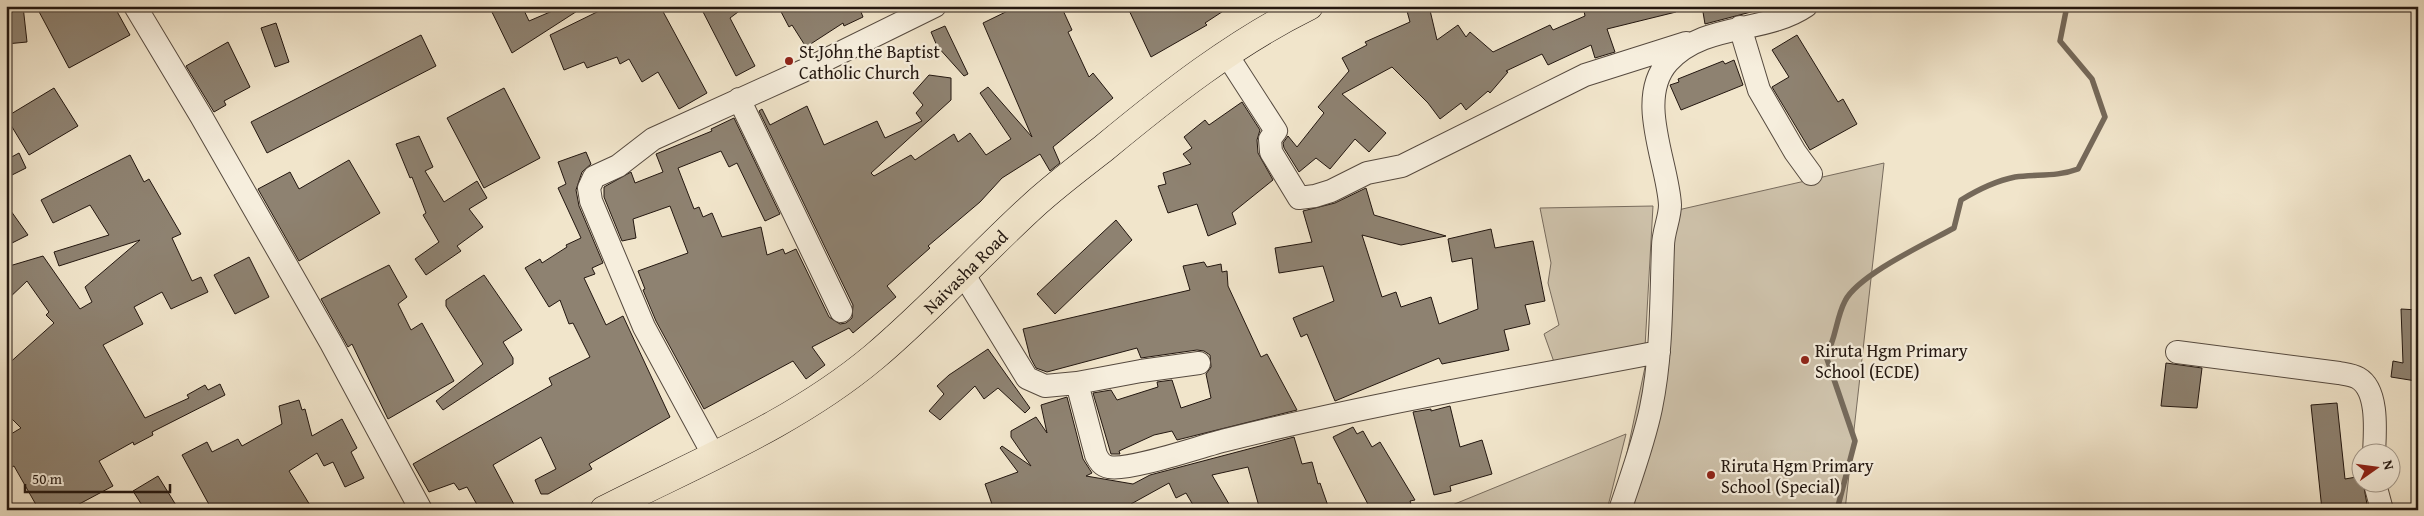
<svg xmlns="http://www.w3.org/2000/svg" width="2424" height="516" viewBox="0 0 2424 516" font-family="'Gentium Book Plus',serif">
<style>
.green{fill:#cec2ab;stroke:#786c5e}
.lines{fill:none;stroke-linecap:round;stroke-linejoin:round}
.stream{stroke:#75695a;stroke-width:5.5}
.building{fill:#8e8271;stroke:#231710}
.minor-casing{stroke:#564a3f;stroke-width:24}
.major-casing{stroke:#231710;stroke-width:29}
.minor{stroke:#f6eedd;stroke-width:22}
.major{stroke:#f1e5cb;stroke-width:28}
.poi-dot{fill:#8f2418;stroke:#f6eedd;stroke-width:2}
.labels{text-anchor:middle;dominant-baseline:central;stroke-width:4.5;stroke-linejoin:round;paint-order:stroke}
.poi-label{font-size:18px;fill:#231710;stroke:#f6eedd;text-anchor:start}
.street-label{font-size:18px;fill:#231710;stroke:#f6eedd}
</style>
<rect width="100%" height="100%" fill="#f1e5cb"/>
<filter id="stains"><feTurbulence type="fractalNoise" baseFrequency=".004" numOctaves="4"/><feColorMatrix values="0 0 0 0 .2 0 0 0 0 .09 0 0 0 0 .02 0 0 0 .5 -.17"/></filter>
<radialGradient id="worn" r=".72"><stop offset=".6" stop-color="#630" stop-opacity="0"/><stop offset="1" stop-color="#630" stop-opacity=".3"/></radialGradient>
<path class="green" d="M1884 163 1845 510H1615L1678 210Z
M1653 206 1645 347 1554 362 1544 334 1559 325 1548 283 1551 263 1540 208Z
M1626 434 1607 510H1440Z"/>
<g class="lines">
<path class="stream" d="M1837 510 1855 441 1826 356C1836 339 1836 318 1845 301 1858 275 1927 243 1954 228L1961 200C1979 189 1995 181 2015 177 2037 174 2057 177 2078 169L2105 117 2092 79 2060 41 2067 6"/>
</g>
<path class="building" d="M6 6H23L27 42 6 44Z
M36 6H114L130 35 69 68Z
M489 6H522L529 21 564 6H585L512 53Z
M596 6H627L630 11 639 6H660L707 93 679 109 658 72 642 82 629 59 620 64 617 57 587 68 584 62 564 70 550 35 599 11Z
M700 6H746L730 18 755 66 736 76Z
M778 6H871L861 12 863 17 844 26 843 23 806 47 792 25 789 27Z
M1018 6H1061L1072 30 1068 32 1089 77 1093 73 1113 98 1053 147 1060 163 1050 171 1040 154 1002 178 980 202 928 246 930 248 887 286 896 297 853 333 849 328 812 347 825 365 806 379 793 361 704 409 656 321 643 290 645 289 638 271 688 253 670 206 633 219 636 238 622 241 604 197V187L631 172 635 183 663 172 656 154 712 131 711 129 734 118 780 214 765 221 737 163 729 167 721 151 678 168 694 209 699 207 703 217 712 213 722 237 761 227 767 255 783 249 785 254 796 249 829 317 840 324 846 323 852 318 853 305 759 111 762 109 770 125 807 106 824 145 877 121 885 138 922 121 916 113 923 105 913 93 929 75 951 78V100L871 173 874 176 911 155 915 160 954 134 958 142 970 133 986 155 1011 139 980 93 988 87 1032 137 983 23Z
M1127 6H1231L1205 23 1207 25 1151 57Z
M1429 6 1437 40 1458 25 1466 37 1470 32 1493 52 1550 25 1553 30 1585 16 1583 6H1675L1676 12 1607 29 1615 52 1595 58 1591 45 1548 65 1542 54 1506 71 1508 72 1490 93 1488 91 1466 110 1461 103 1440 119 1428 103 1392 67 1342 94 1386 133 1369 152 1355 139 1330 169 1316 158 1299 172 1284 148 1283 143 1288 136 1297 147 1324 113 1318 107 1349 71 1342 58 1367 45 1365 42 1410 22 1407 11Z
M1702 6H1774L1705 24Z
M276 23 289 62 275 67 261 28Z
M945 26 968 74 964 76 937 46 931 32Z
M421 35 436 66 267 153 251 122Z
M1797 35 1838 102 1843 99 1857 124 1810 150 1772 87 1789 77 1772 50Z
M228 42 250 87 224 101 226 105 214 112 186 66Z
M1734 60 1743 85 1681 110 1670 85 1679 82 1678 79 1723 61 1725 64Z
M54 88 78 126 29 155 6 117Z
M504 88 540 158 484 188 447 118Z
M1242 102 1260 130 1257 140 1258 153 1273 180 1232 213 1236 224 1208 236 1197 204 1168 213 1158 186 1166 184 1163 173 1191 164 1183 154 1192 148 1184 137 1205 120 1209 125Z
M419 136 433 167 425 171 444 202 477 181 487 198 469 209 483 227 457 246 461 251 426 275 415 259 439 242 423 215 426 213 412 177 410 178 396 144Z
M586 152 591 164 582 172 576 190 579 206 603 263 592 268 595 274 584 278 606 325 623 316 670 417 589 464 592 469 548 494H541L535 480 556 469 541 437 493 465 517 510H480L467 487 459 490 454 483 429 492 413 464 552 385 549 378 590 357 573 323 569 324 560 300 549 307 525 268 540 259 542 263 567 247 566 245 581 238 558 188 566 184 558 162Z
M19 153 26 168 6 178V160Z
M130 155 144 182 149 179 181 234 172 238 192 281 201 277 208 292 171 309 162 292 134 307 143 324 103 345 145 418 189 398 187 395 205 385 208 390 220 384 225 395 152 432 153 435 134 445 133 442 99 461 113 486 68 510H39L14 466 6 470V437L21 428 6 413V366L54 323 46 315 49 312 27 281 6 301V267L43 256 80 309 92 302 85 287 140 240 59 266 54 252 109 235 90 205 53 223 41 200Z
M349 160 380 213 299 261 258 189 290 172 299 189Z
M1366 188 1374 215 1446 236 1401 245 1362 235 1382 297 1396 292 1401 307 1431 297 1439 324 1478 309 1472 258 1452 262 1448 239 1491 229 1495 248 1533 241 1545 301 1525 305 1530 324 1504 330 1509 350 1442 364 1439 358 1335 401 1307 334 1301 337 1293 318 1334 301 1323 266 1279 273 1275 248 1312 242 1303 211 1335 203Z
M6 204 28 235 6 246Z
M1116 220 1132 240 1055 314 1037 294Z
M249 257 269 297 235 314 214 275Z
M1204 262 1207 267 1221 264 1222 272 1227 271 1228 286 1261 357 1267 354 1297 410 1177 440 1172 431 1154 435 1119 451 1120 454H1111L1093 393 1111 390 1117 400 1158 387 1157 382 1172 380 1181 408 1211 398 1206 374 1211 367 1210 355 1204 351 1197 350 1141 358 1137 348 1047 372 1036 368 1030 357 1023 329 1190 290 1183 266Z
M389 265 407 297 398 304 411 330 422 323 454 381 388 419 352 344 348 347 321 299Z
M484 275 522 330 503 342 513 358V364L443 410 436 401 483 364 446 306V300Z
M2401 309 2418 310 2416 381 2391 377 2393 361 2403 363Z
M988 349 1030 408 1025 413 998 388 984 399 975 386 940 420 929 411 944 394 937 386 949 375Z
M2166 363 2202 368 2197 408 2161 406Z
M1067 397 1083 459 1092 473 1086 476 1133 484 1150 475 1294 437 1302 464 1312 462 1318 484 1320 483 1328 506 1317 510H1260L1248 467 1212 475 1229 504 1218 510H1196L1186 493 1176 498 1169 483 1131 504 1129 510H994L985 484 1018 472 1000 448 1002 446 1031 466 1011 437V431L1036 417 1047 433 1041 405Z
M299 400 302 410 305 409 312 436 342 419 357 448 351 452 364 478 345 487 333 462 324 466 317 453 289 471 313 510H212L182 455 207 442 212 452 238 439 242 446 282 424 279 406Z
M2337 403 2345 479 2362 476 2368 510H2322L2311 405Z
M1450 406 1460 447 1482 440 1492 474 1450 486 1451 491 1434 495 1413 412 1431 409V411Z
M1353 427 1357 434 1363 431 1372 447 1380 442 1415 500 1410 501 1411 504 1399 510H1371L1333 437Z
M158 476 179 510H145L133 491Z"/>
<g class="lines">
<g class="minor-casing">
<path id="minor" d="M135 6 201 116 331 343 421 510
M1740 27 1759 90 1795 152 1811 174
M1227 55 1276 131 1270 139 1271 152 1299 198 1315 196 1331 191 1367 173 1402 166 1585 75 1686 43
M739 99 841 311
M964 275 1027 378 1045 386 1077 383 1096 455C1099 461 1102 466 1109 467 1131 471 1201 446 1226 440 1369 404 1514 380 1659 352
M2177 352 2339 373C2344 374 2353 375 2358 378 2379 390 2375 432 2374 454
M1077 383 1141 371 1199 363
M714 456 644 327 591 201 589 188 594 177 618 166 653 139 803 71 935 6
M2375 484 2382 510
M1620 510C1631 477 1644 442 1651 408 1662 355 1661 300 1663 246 1663 232 1670 218 1670 205 1668 163 1635 99 1668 62 1704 22 1765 34 1806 6"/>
</g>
<g class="major-casing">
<g id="major">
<path id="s1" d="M604 510C696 463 794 424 874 357 931 309 981 253 1036 203 1057 184 1081 166 1104 148 1168 95 1234 43 1309 6"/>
</g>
</g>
<use href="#minor" class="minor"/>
<use href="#major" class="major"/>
</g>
<g class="poi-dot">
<circle cx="789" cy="61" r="5"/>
<circle cx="1805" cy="360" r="5"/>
<circle cx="1711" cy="475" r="5"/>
</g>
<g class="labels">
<g class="poi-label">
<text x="799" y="51">St.John the Baptist<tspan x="799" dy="21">Catholic Church</tspan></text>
<text x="1815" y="350">Riruta Hgm Primary<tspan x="1815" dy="21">School (ECDE)</tspan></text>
<text x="1721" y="465">Riruta Hgm Primary<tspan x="1721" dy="21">School (Special)</tspan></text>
</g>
<g class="street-label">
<text stroke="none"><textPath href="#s1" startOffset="436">Naivasha Road</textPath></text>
</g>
</g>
<rect width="2424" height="516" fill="none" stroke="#f1e5cb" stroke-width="25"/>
<rect x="8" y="8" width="2409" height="501" fill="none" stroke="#231710" stroke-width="2.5"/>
<rect x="12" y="12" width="2399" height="491" fill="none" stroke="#231710"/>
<g transform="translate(2376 468) rotate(76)"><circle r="24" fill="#f6eedd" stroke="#a2988b"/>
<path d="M0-4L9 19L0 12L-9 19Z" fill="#8f2418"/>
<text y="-8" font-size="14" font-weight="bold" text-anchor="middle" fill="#231710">N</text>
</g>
<path d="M25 484v8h145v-8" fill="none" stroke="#231710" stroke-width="2.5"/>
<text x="32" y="484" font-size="15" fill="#231710" stroke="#f6eedd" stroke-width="4" paint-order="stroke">50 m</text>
<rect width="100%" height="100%" filter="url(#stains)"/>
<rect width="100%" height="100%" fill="url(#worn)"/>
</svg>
